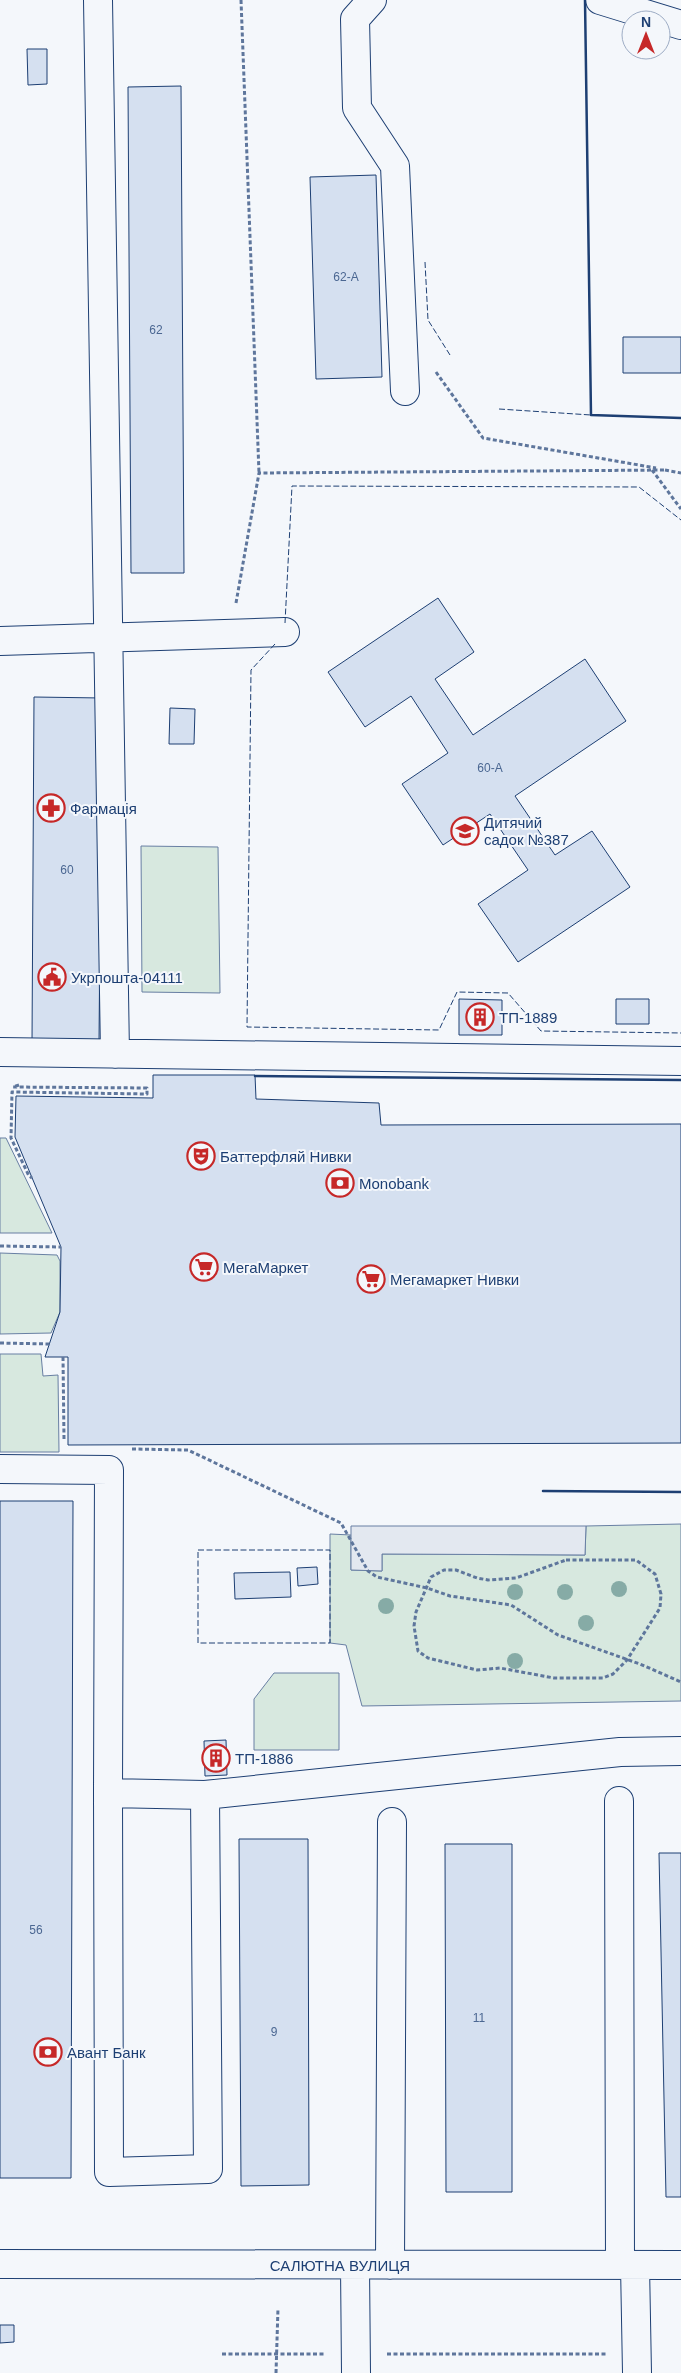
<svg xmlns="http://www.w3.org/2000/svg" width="681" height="2373" viewBox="0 0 681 2373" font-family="Arial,sans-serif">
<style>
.green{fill:#d7e8df;stroke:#687fa3}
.parking{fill:#e3e8f0;stroke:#687fa3}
.building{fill:#d5e0f0;stroke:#1d3f73}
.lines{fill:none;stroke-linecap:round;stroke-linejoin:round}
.minor-casing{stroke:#1d3f73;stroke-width:30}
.path{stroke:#5e769c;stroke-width:3;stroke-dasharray:4 2.5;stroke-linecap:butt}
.minor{stroke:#f4f7fb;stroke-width:28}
.fence{stroke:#1d3f73;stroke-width:1;stroke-dasharray:6 2.5;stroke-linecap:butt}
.wall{stroke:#1d3f73;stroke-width:2.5}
.tree{fill:#86aba6}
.labels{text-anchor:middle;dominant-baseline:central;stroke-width:4;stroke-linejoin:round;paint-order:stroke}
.number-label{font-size:12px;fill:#4b6792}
.poi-label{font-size:15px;fill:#1d3f73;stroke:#f4f7fb;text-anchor:start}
.street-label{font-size:15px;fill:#1d3f73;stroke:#f4f7fb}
</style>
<rect width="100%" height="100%" fill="#f4f7fb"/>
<path class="green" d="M141 846 218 847 220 993 142 992Z
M0 1138H6L52 1233H0Z
M0 1253 57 1255 60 1261V1312L51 1333 0 1334Z
M0 1354H41L43 1376 58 1375 59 1452H0Z
M681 1524V1701L362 1706 346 1645 330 1643V1534L351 1535V1570L382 1571V1554L585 1555 586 1526Z
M274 1673H339V1750H254V1699Z"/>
<path class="parking" d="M351 1526H586L585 1555 382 1554V1571L351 1570Z"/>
<path class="building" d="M27 49H47V84L28 85Z
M181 86 184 573H131L128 87Z
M376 175 382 377 316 379 310 177Z
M623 337H681V373H623Z
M438 598 474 652 435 679 473 735 585 659 626 721 515 796 555 855 592 831 630 887 518 962 478 904 528 870 490 814 443 845 402 784 448 753 411 696 365 727 328 672Z
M34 697 102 698 99 1043H32Z
M170 708 195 709 194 744H169Z
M459 999 502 1000V1035H459Z
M616 999H649V1024H616Z
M153 1075H255L256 1099 379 1103 381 1125 681 1124V1443L68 1445V1357H45L60 1312 61 1247 15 1137 16 1096 153 1098Z
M0 1501H73L71 2178H0Z
M317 1567 318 1584 298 1586 297 1568Z
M290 1572 291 1597 235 1599 234 1573Z
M226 1740 227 1775 205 1776 204 1741Z
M239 1839H308L309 2185 241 2186Z
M445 1844H512V2192H446Z
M659 1853H681V2197H666Z
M0 2325H14V2342L0 2343Z"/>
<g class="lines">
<g class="minor-casing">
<path id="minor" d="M98 0 115 1054
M372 0 355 19 357 108 395 166 405 391
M600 0 681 25
M0 641 285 632
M0 1052 681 1061
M0 1469 109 1470 108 1793 109 2172 208 2169 205 1795
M108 1793 205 1795 620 1752 681 1751
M619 1801 620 2265
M0 2264 681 2265
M355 2265 356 2373
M390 2265 392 1822
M635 2265 637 2373"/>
</g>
<path class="path" d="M241 0 259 473
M436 372 483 438 656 468
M652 470 681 509
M665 470 681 473
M236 603 259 473 666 470
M19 1085 13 1087 147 1088V1094L12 1092 11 1138 29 1176 32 1178
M0 1246 61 1247
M0 1343 50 1344
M63 1357 64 1439
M132 1449 188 1450 341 1523 368 1571 377 1577 427 1588 450 1596 511 1605 558 1635 640 1664 681 1682
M566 1560H636L655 1574 661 1594 660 1608 627 1660 613 1674 603 1678H554L500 1668 477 1670 428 1658 418 1651 414 1626 416 1612 431 1577 444 1570H456L477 1578 488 1580 516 1578Z
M222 2354H326
M387 2354H606
M276 2373 278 2308"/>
<use href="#minor" class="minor"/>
<path class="fence" d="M425 262 428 320 450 355
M499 409 591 415
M285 623 292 486 639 487 681 520
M275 644 251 670 247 1027 439 1030 457 992 508 993 541 1031 681 1033
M198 1550H330V1643H198Z"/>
<path class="wall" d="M585 0 591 415 681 418
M255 1076 681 1080
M543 1491 681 1492"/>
</g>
<g class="tree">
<circle cx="619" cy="1589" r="8"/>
<circle cx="515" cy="1592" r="8"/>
<circle cx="565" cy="1592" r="8"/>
<circle cx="386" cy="1606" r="8"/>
<circle cx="586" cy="1623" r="8"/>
<circle cx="515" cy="1661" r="8"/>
</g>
<defs>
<g id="pharmacy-ring" transform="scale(1.4375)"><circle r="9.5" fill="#f4f7fb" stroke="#c62828" stroke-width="1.5"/><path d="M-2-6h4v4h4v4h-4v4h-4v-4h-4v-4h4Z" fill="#c62828"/></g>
<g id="school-ring" transform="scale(1.4375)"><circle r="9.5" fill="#f4f7fb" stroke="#c62828" stroke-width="1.5"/><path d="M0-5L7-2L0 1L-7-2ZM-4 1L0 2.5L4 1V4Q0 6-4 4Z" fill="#c62828"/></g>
<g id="civic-ring" transform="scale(1.4375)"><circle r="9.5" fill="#f4f7fb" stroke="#c62828" stroke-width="1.5"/><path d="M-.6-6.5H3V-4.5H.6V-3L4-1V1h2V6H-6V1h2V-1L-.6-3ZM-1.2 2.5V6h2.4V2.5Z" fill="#c62828"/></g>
<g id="building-ring" transform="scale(1.4375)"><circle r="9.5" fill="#f4f7fb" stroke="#c62828" stroke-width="1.5"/><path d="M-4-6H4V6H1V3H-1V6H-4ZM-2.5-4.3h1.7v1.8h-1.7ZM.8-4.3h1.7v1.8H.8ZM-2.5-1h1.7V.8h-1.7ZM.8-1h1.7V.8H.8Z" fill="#c62828"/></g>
<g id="theatre-ring" transform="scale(1.4375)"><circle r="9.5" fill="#f4f7fb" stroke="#c62828" stroke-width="1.5"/><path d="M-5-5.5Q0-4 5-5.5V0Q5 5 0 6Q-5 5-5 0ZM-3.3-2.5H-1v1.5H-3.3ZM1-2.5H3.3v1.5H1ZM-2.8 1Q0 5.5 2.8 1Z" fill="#c62828"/></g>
<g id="bank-ring" transform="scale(1.4375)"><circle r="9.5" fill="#f4f7fb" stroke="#c62828" stroke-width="1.5"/><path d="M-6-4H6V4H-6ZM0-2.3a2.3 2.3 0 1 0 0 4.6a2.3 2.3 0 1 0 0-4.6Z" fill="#c62828"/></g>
<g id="supermarket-ring" transform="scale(1.4375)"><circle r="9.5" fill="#f4f7fb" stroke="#c62828" stroke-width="1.5"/><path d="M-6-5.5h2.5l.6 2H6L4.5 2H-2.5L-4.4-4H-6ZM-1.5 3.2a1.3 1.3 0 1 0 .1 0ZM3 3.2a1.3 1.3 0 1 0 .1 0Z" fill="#c62828"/></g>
</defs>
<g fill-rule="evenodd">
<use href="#pharmacy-ring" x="51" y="808"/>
<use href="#school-ring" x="465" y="831"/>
<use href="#civic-ring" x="52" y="977"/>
<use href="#building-ring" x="480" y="1017"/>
<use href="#theatre-ring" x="201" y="1156"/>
<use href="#bank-ring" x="340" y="1183"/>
<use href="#supermarket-ring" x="204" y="1267"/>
<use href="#supermarket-ring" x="371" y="1279"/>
<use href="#building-ring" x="216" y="1758"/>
<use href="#bank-ring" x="48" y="2052"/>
</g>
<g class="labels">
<g class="number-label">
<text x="346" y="277">62-А</text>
<text x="156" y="330">62</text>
<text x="490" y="768">60-А</text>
<text x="67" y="870">60</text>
<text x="36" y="1930">56</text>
<text x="479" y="2018">11</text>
<text x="274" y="2032">9</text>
</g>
<g class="poi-label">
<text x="70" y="808">Фармація</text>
<text x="484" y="822">Дитячий<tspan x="484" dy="17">садок №387</tspan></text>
<text x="71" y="977">Укрпошта-04111</text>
<text x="499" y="1017">ТП-1889</text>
<text x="220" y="1156">Баттерфляй Нивки</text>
<text x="359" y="1183">Monobank</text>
<text x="223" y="1267">МегаМаркет</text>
<text x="390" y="1279">Мегамаркет Нивки</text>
<text x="235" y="1758">ТП-1886</text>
<text x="67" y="2052">Авант Банк</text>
</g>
<g class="street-label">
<text x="340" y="2265">САЛЮТНА ВУЛИЦЯ</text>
</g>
</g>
<g transform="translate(646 35)"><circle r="24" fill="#f4f7fb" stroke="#9eadc5"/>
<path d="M0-4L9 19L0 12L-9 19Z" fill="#c62828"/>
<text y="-8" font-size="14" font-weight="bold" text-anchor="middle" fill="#1d3f73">N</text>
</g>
</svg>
